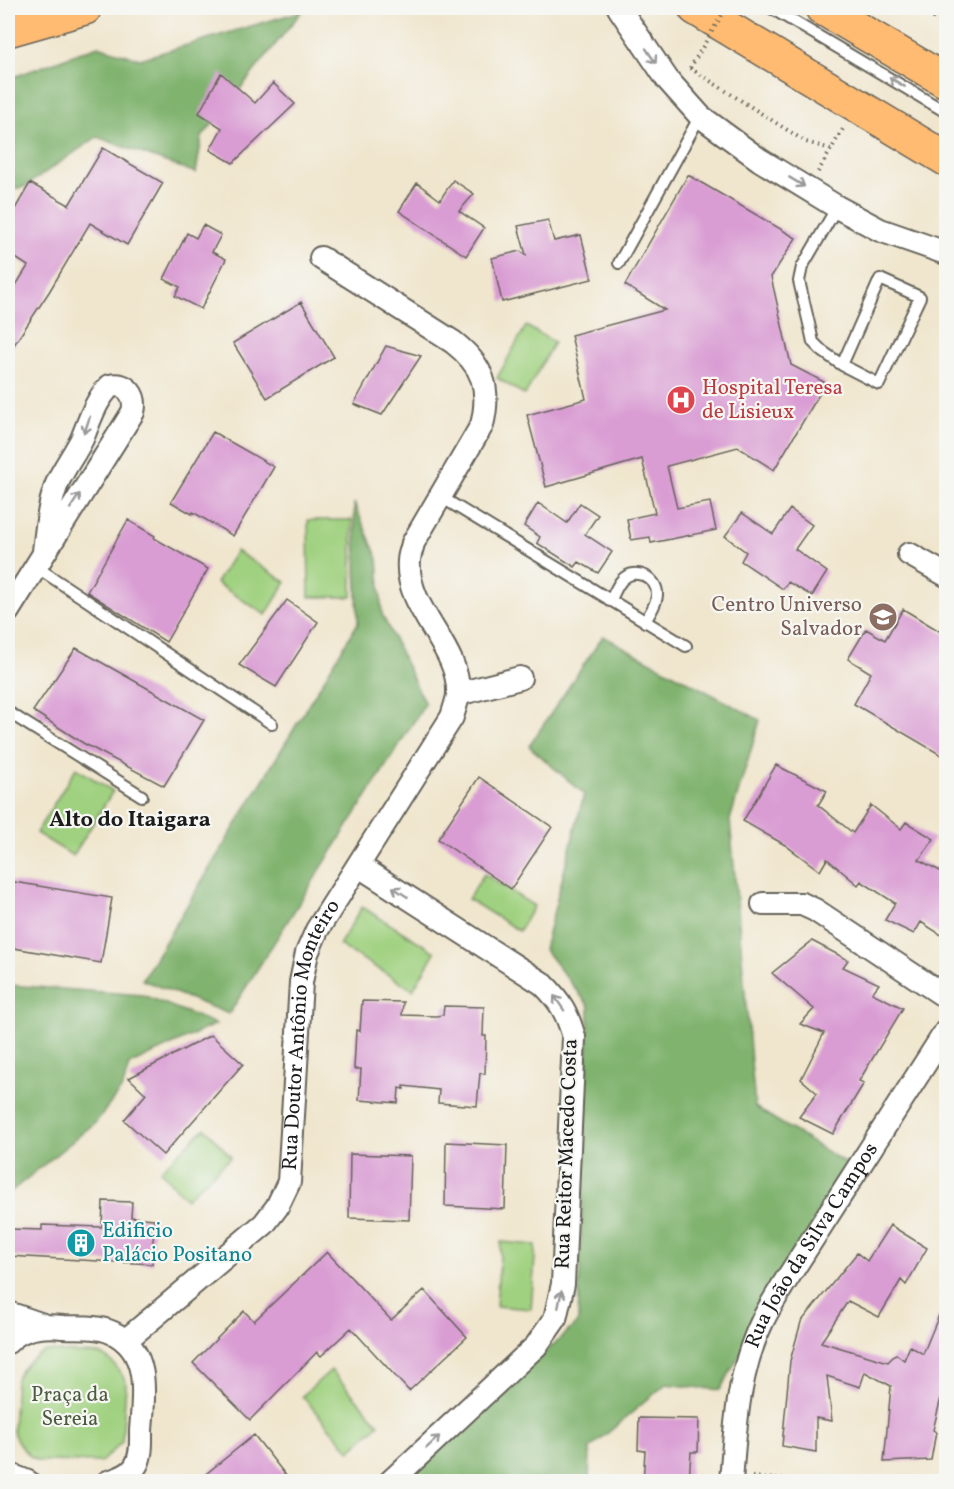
<svg xmlns="http://www.w3.org/2000/svg" width="954" height="1489" viewBox="0 0 954 1489" font-family="Vollkorn,serif">
<style>
.green{fill:#a0d180;stroke:#5e764e;stroke-width:1.5}
.forest{fill:#80b36e;stroke:#4e6845;stroke-width:1.5}
.building{fill:#d99cd3}
.lines{fill:none;stroke-linecap:round;stroke-linejoin:round}
.service-casing{stroke:#66635a;stroke-width:14}
.minor-casing{stroke:#66635a;stroke-width:26}
.primary-casing{stroke:#66635a;stroke-width:36}
.path{stroke:#66635a;stroke-width:4;stroke-dasharray:1.5 4.5;stroke-linecap:butt}
.service{stroke:#fff;stroke-width:10}
.minor{stroke:#fff;stroke-width:22}
.primary{stroke:#ffbb71;stroke-width:33}
.path-bridge{stroke:#66635a;stroke-width:4;stroke-dasharray:1.5 4.5;stroke-linecap:butt}
.oneway{stroke:#999}
.labels{text-anchor:middle;dominant-baseline:central;stroke-width:4.5;stroke-linejoin:round;paint-order:stroke}
.health-label{font-size:21px;fill:#be3a42;stroke:#f6f6f2;text-anchor:start}
.education-label{font-size:21px;fill:#785e54;stroke:#f6f6f2;text-anchor:end}
.street-label{font-size:21px;fill:#1c1c1c;stroke:#f6f6f2}
.culture-label{font-size:21px;fill:#0d838f;stroke:#f6f6f2;text-anchor:start}
.park-label{font-size:21px;fill:#4a5b3f;stroke:#f6f6f2}
.neighbourhood-label{font-size:22px;font-weight:bold;fill:#1c1c1c;stroke:#f6f6f2}
</style>
<rect width="100%" height="100%" fill="#f6f6f2"/>
<filter id="ink" filterUnits="userSpaceOnUse"><feTurbulence type="fractalNoise" baseFrequency=".0167" numOctaves="2"/><feDisplacementMap in="SourceGraphic" scale="12" xChannelSelector="R" yChannelSelector="G"/><feConvolveMatrix kernelMatrix="1 2 1 2 8 2 1 2 1" color-interpolation-filters="sRGB"/></filter>
<filter id="wash" filterUnits="userSpaceOnUse"><feTurbulence type="fractalNoise" baseFrequency=".008" numOctaves="4" result="noise"/><feDisplacementMap in="SourceGraphic" scale="24" xChannelSelector="R" yChannelSelector="G"/><feGaussianBlur stdDeviation="1.35" result="paint"/><feColorMatrix in="noise" values="0 0 0 0 0 0 0 0 0 0 0 0 0 0 0 0 0 1.4 0 .05"/><feComposite in="paint" operator="in"/></filter>
<g filter="url(#wash)">
<rect width="100%" height="100%" fill="#f0e6ce"/>
<path class="green" d="M526 326 554 342 525 395 497 378Z
M308 520H352V597H309Z
M236 551 286 582 266 615 216 583Z
M76 768 113 791 73 856 36 833Z
M484 874 534 906 519 931 468 899Z
M362 907 435 952 413 990 339 945Z
M205 1128 231 1157 186 1199 160 1170Z
M501 1242 536 1245 531 1309 496 1306Z
M46 1351 100 1354C110 1358 123 1373 126 1384L122 1442 101 1462 39 1461C28 1458 16 1442 13 1431L16 1379C20 1368 35 1355 46 1351Z
M331 1370 379 1424 350 1451 302 1396Z"/>
<path class="forest" d="M302 11 202 137 196 173 97 137 24 187 8 190V79L98 46 140 59Z
M354 503 378 559 382 614 425 704 229 1014 142 980 358 623Z
M603 636 760 720 730 820 755 1107 847 1164 720 1390 666 1384 590 1448 589 1481 418 1482 412 1475 578 1322 589 1006 544 949 584 794 529 746Z
M8 985 143 995 216 1024 129 1065 123 1087 96 1122 8 1194Z"/>
<g id="blocks">
<path class="building" d="M221 73 255 103 273 83 295 104 233 163 210 150 222 128 199 113Z
M103 148 163 183 127 245 90 223 49 292 8 354V298L28 266 8 253V221L30 183 69 205Z
M688 175 796 238 771 277 791 365 826 383 774 470 738 447 667 466 677 508 710 502 716 530 651 543 650 537 631 540 627 519 655 513 642 459 546 487 527 415 586 399 571 335 665 310 625 285Z
M453 180 474 194 459 211 484 228 466 256 399 211 417 183 440 200Z
M548 220 554 241 581 235 592 279 502 302 492 258 520 251 526 255 518 226Z
M203 225 221 235 212 252 226 259 201 309 175 296 180 287 164 279 187 233 196 238Z
M301 302 334 357 267 398 233 343Z
M386 346 421 356 382 415 354 404Z
M213 432 274 467 233 536 193 512 192 514 171 502Z
M538 503 567 523 580 503 598 515 585 534 612 552 598 573 579 562 575 567 537 543 540 537 524 526Z
M790 509 812 525 795 549 827 572 812 596 788 582 783 589 741 561 746 552 725 536 742 513 773 534Z
M128 520 155 536 154 538 208 569 166 642 87 592Z
M287 600 318 622 276 687 239 665Z
M903 609 946 635V758L854 704 871 673 848 659 866 629 885 640Z
M76 648 204 720 164 786 83 743 33 711Z
M776 765 827 791 818 805 853 833 871 805 901 829 906 822 934 839 919 860 946 874V938L921 922 914 934 885 920 895 903 861 881 858 885 827 859 820 871 785 845 743 821Z
M479 777 552 827 511 889 438 839Z
M8 881 112 898 101 963 8 947Z
M812 941 848 960 843 967 879 984 872 993 903 1008 859 1081 864 1083 833 1134 799 1117 817 1093 801 1079 824 1033 800 1024 814 1009 772 973Z
M362 1001 403 1002 402 1015 436 1016 443 1015 444 1006 484 1007 483 1036H486L485 1074 480 1073 477 1106 438 1103 439 1090 404 1086V1089L399 1088 398 1103 359 1100 361 1069H354L356 1030 360 1031Z
M211 1035 243 1064 163 1155 124 1120 146 1094 129 1078Z
M446 1142 507 1145 505 1209 445 1206Z
M350 1154 411 1156 409 1220 349 1218Z
M103 1201 132 1202 131 1217 154 1219 152 1264 8 1256 10 1229 42 1230V1225L102 1227Z
M890 1225 927 1248 906 1285 901 1280 879 1317 848 1301 821 1342 888 1362 896 1354 904 1360 910 1346 923 1354 946 1298V1378L933 1430 936 1432 931 1460 884 1462 891 1386 865 1372 860 1387 827 1376 832 1421 816 1418V1452L782 1446 790 1361 801 1322 857 1253 867 1261Z
M327 1252 391 1320 424 1290 467 1337 409 1391 351 1328 321 1356 317 1352 250 1420 193 1363 244 1311 254 1321Z
M639 1418 699 1419 698 1452H691L689 1482H643L645 1451 638 1450Z
M254 1435 291 1482H196Z"/>
</g>
</g>
<g filter="url(#ink)">
<use href="#blocks" fill-opacity="0" stroke="#66635a" stroke-width="1.5"/>
<g class="lines">
<g class="service-casing">
<path id="service" d="M771 8 946 112
M837 207 802 267 799 281 810 328 813 342 822 351 842 365 879 384 920 297 880 279 842 365
M619 263 700 116
M441 497 686 646
M35 566 272 724
M610 601C614 594 617 585 622 580 635 566 658 578 657 595 657 604 649 614 645 622
M8 712 142 796"/>
</g>
<g class="minor-casing">
<g id="minor">
<path d="M619 8 667 79 700 116 760 160 837 207 880 230 946 253"/>
<path d="M909 554 946 575"/>
<path d="M8 611 133 412C137 396 127 382 110 386 95 401 90 420 82 439 75 453 66 465 59 479 49 501 47 527 44 551"/>
<path d="M458 694 520 678"/>
<path d="M359 866 543 984C561 1002 567 1013 574 1037L563 1284 555 1319 536 1346 390 1482"/>
<path d="M763 904H802L815 910 946 997"/>
<path d="M8 1313 43 1325"/>
<path id="s1" d="M125 1341 264 1224 277 1207 289 1182 301 982 307 953 317 930 452 717C454 710 457 702 458 695 461 647 405 610 409 561 409 555 412 549 413 543L482 425C491 388 483 365 453 342L321 258"/>
<path d="M8 1342C22 1327 44 1325 63 1327 81 1328 101 1325 117 1335 151 1355 143 1398 141 1431 141 1443 142 1457 135 1467 129 1476 118 1479 108 1482"/>
<path d="M8 1474 28 1482"/>
<path id="s2" d="M731 1482C735 1428 738 1371 762 1322 768 1309 776 1297 783 1285L946 1031"/>
</g>
</g>
<g class="primary-casing">
<path id="primary" d="M695 8 946 159
M822 8 946 81
M8 30 85 8"/>
</g>
<path class="path" d="M918 8 946 26
M690 68 806 142 831 149
M818 172 844 127
M752 1477 811 1482"/>
<use href="#service" class="service"/>
<use href="#minor" class="minor"/>
<use href="#primary" class="primary"/>
<path class="path-bridge" d="M690 68 726 8"/>
</g>
<defs><path id="oneway-shaft" d="M-6 0H5M1.5-3L5.5 0L1.5 3" fill="none" stroke-width="1.6" stroke-linecap="round" stroke-linejoin="round" transform="scale(1.5)"/></defs>
<g class="oneway">
<use href="#oneway-shaft" transform="translate(651 56) rotate(56)"/>
<use href="#oneway-shaft" transform="translate(897 82) rotate(-149)"/>
<use href="#oneway-shaft" transform="translate(797 182) rotate(31)"/>
<use href="#oneway-shaft" transform="translate(87 425) rotate(109)"/>
<use href="#oneway-shaft" transform="translate(75 501) rotate(-57)"/>
<use href="#oneway-shaft" transform="translate(400 892) rotate(-147)"/>
<use href="#oneway-shaft" transform="translate(559 1003) rotate(-125)"/>
<use href="#oneway-shaft" transform="translate(560 1299) rotate(-79)"/>
<use href="#oneway-shaft" transform="translate(433 1442) rotate(-43)"/>
</g>
</g>
<defs>
<g id="hospital-disc" transform="scale(1.5)"><circle r="9.5" fill="#e0444e" stroke="#f6f6f2"/><path d="M-5-5h3v3.5h4V-5h3V5h-3V1.5h-4V5h-3Z" fill="#fff"/></g>
<g id="university-disc" transform="scale(1.5)"><circle r="9.5" fill="#8d6e63" stroke="#f6f6f2"/><path d="M0-5L7-2L0 1L-7-2ZM-4 1L0 2.5L4 1V4Q0 6-4 4Z" fill="#fff"/></g>
<g id="building-disc" transform="scale(1.5)"><circle r="9.5" fill="#0f9aa8" stroke="#f6f6f2"/><path d="M-4-6H4V6H1V3H-1V6H-4ZM-2.5-4.3h1.7v1.8h-1.7ZM.8-4.3h1.7v1.8H.8ZM-2.5-1h1.7V.8h-1.7ZM.8-1h1.7V.8H.8Z" fill="#fff"/></g>
</defs>
<g fill-rule="evenodd">
<use href="#hospital-disc" x="681" y="400"/>
<use href="#university-disc" x="883" y="617"/>
<use href="#building-disc" x="81" y="1243"/>
</g>
<g class="labels">
<g class="health-label">
<text x="702" y="388">Hospital Teresa<tspan x="702" dy="24">de Lisieux</tspan></text>
</g>
<g class="education-label">
<text x="862" y="605">Centro Universo<tspan x="862" dy="24">Salvador</tspan></text>
</g>
<g class="street-label">
<text stroke="none"><textPath href="#s1" startOffset="381">Rua Doutor Antônio Monteiro</textPath></text>
<text transform="translate(567 1154) rotate(-88)">Rua Reitor Macedo Costa</text>
<text stroke="none"><textPath href="#s2" startOffset="255">Rua João da Silva Campos</textPath></text>
</g>
<g class="culture-label">
<text x="102" y="1231">Edificio<tspan x="102" dy="24">Palácio Positano</tspan></text>
</g>
<g class="park-label">
<text x="70" y="1395">Praça da<tspan x="70" dy="24">Sereia</tspan></text>
</g>
<g class="neighbourhood-label">
<text x="130" y="820">Alto do Itaigara</text>
</g>
</g>
<rect width="954" height="1489" fill="none" stroke="#f6f6f2" stroke-width="30"/>
</svg>
